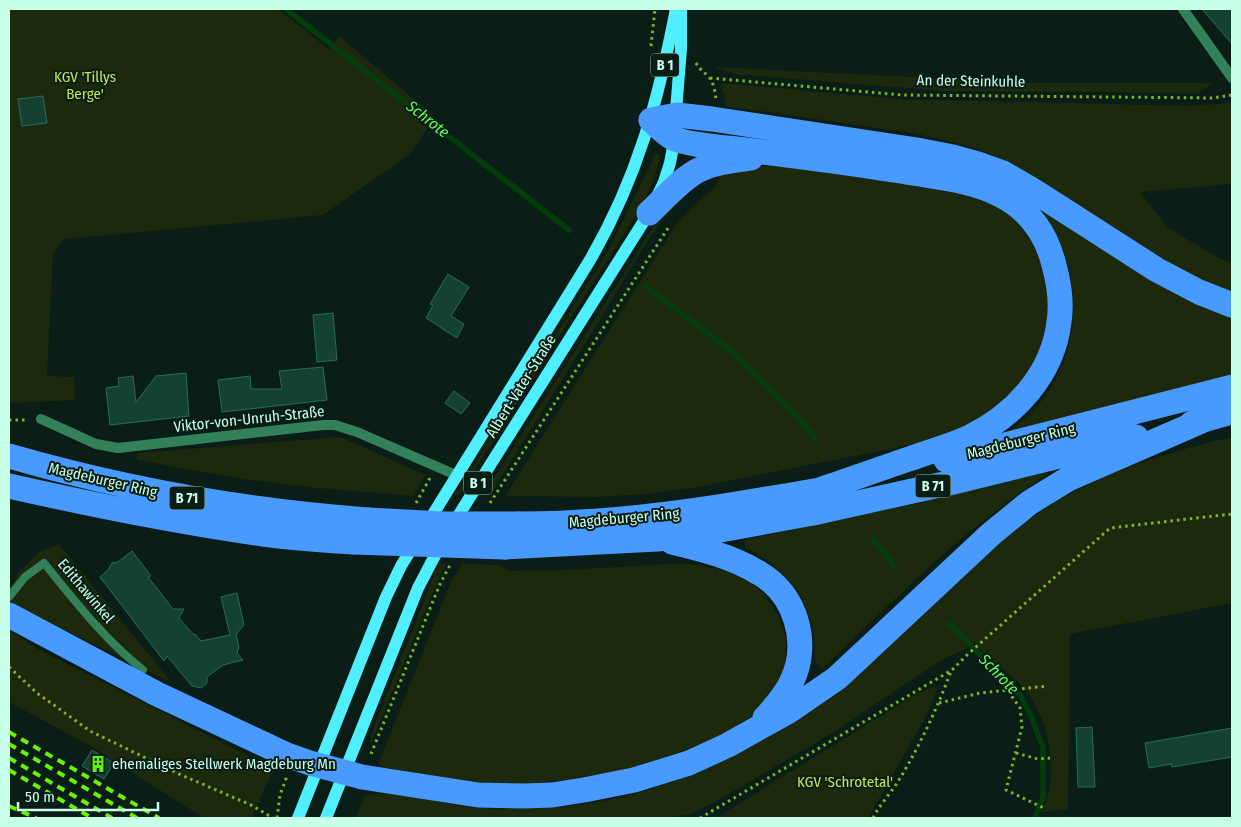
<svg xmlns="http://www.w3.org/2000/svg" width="1241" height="827" viewBox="0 0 1241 827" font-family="'Fira Sans Condensed',sans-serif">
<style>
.green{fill:#1d290d}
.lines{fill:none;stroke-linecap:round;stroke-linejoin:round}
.stream{stroke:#053c0b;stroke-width:5.5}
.building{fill:#154132;stroke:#266e56}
.path{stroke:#7bb624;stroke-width:3;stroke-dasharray:2.5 4;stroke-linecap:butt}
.service{stroke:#32815a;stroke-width:8}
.minor{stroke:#32815a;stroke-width:10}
.primary{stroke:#4fefff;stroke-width:12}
.trunk{stroke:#499aff;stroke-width:25}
.rail{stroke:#6af300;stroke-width:4;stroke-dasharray:8 6;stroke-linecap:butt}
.trunk-bridge{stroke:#499aff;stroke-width:25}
.labels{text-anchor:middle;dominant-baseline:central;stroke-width:4;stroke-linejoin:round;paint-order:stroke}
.shield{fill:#0a1e17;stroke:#8fbca9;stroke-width:1}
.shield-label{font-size:14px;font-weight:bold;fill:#c8ffe8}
.park-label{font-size:15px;fill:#c5e74c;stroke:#0a1e17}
.street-label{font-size:15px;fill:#c8ffe8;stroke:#0a1e17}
.poi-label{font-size:15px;fill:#c8ffe8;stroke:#0a1e17;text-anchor:start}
.water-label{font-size:16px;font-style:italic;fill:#62ff56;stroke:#0a1e17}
</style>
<rect width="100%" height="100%" fill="#0a1e17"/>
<path class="green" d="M9 9H278L330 50 339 36 435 117 410 154 323 215 64 239 53 254 47 376 74 377 75 400 9 403Z
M712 67 1034 83H1214L1198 93 943 91 736 74Z
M722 83 899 99 1188 106 1232 103V184L1140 192 1167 227 1218 258 1232 263V292L1216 287 1172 267 1018 167 990 154 965 145 912 133 725 106V96L721 88Z
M656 153 660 155C657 176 647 196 636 215L459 495H455L608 251Z
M766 166 801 168 956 192 971 196 1002 209 1013 218 1030 238 1043 268 1050 311 1039 356 1010 397 962 430 915 444 692 488 644 494 597 497 505 496 677 223 691 208 714 188 719 181V171Z
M701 183C657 214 631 270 603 315 565 375 527 435 490 495H483L659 218 679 196Z
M1039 206 1232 315V376L1013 431 1012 429C1027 417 1041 404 1051 387 1077 344 1081 288 1060 242 1054 231 1046 221 1038 210Z
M341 437 425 475 414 496 318 488 243 479 137 460V453Z
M1232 437V603L1070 634 1068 809 1042 812C1059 777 1051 726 1029 695 1014 674 990 662 974 642L965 649 940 661 837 730 717 801 688 815 662 818H356L364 796C402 787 442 806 480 808 594 815 700 785 794 720 843 678 891 636 940 594 980 559 1019 522 1065 497 1117 468 1175 450 1232 437Z
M1047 470 1048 474C964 528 894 600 822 669L815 662C816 607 794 571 745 548V540L927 501Z
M59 544 172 683 9 602V590L19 572 38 553Z
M439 563 446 564 431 597 370 747 371 738 374 726Z
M462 564 498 565 510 571 567 570 670 564H691L724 570 751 583 764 594 778 615 786 638 785 673 758 711 737 726 713 739 688 749 621 771 569 780 520 784 472 783 383 767 378 764 450 584Z
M9 630 36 648 274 769 251 818H204L87 744 9 702Z
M934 686 937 690 925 718 868 818H716L913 696Z"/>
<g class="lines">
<path class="stream" d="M286 9 569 230
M647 287 735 354 798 417 815 438
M874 540 895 567
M950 624 1020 695 1030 714 1043 747V797L1035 818"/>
</g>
<path class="building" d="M1202 9H1232V44Z
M43 96 47 123 22 126 18 99Z
M448 274 469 287 451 316 464 324 457 338 426 318 433 305 430 304Z
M333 313 337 360 317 362 313 315Z
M323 367 327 400 222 412 218 380 250 376 251 389H282L279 371Z
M186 373 189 416 110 425 106 388 119 386 118 378 133 376 136 402 156 376Z
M454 391 470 403 461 414 445 403Z
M132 551 151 576 148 577 173 609H184L179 618 194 635 195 634 201 641 230 635 221 597 237 593 244 625 236 634 239 647 237 653 243 660 223 665 207 677V683L201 688 192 686 167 656 164 661 100 577 108 570 112 563 118 562Z
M1092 727 1095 787H1078L1076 728Z
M1232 728V757L1172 767 1171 764 1149 768 1145 743Z
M92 750 114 763 104 779 82 766Z"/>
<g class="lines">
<path class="path" d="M651 46 655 9
M696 63C699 69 703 71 708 76 714 82 715 92 716 100
M710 78 902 95 1213 98 1232 95
M9 420H28
M416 503 430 478
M490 503 670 225
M9 667 37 693 90 731 179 774 251 805 273 818
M1008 691 1020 708 1022 727 1006 790 1044 808
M939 703 980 693 1048 686
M1016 753 1038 759 1050 758
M371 754 440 584 450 565
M277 818 280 795 287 776
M700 818 952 670 967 655 1110 528 1232 514
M873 818C880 804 891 793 899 780 920 745 937 709 951 671"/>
<path class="service" d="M9 597 25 577 44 563C75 601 104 639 143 670"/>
<path class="minor" d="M1183 9 1232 78
M41 419 96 444 118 448 323 425H335L357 432 456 475"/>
<path class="primary" d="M427 524 590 260C638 177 658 101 676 9
M453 524 649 213 664 182 670 163 673 147 681 49V9
M298 818 386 597 401 566 415 543
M326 818 418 588 441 544"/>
<path class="trunk" d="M651 120C658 126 665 134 673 138 685 145 731 148 746 150 795 156 844 162 893 170 961 181 1034 183 1054 265 1059 283 1062 303 1059 322 1053 374 1015 415 970 437 951 446 931 451 912 458 882 468 852 479 822 489
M651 120 677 115 712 119 917 150 953 157 978 164 1003 173 1034 191 1157 270 1199 292 1232 305
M649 213C664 199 679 181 697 171 713 162 733 161 751 158
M1192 423 1232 412
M9 456C127 490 246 511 368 520
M946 460 1232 387
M9 486C93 505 178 522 263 534 293 538 324 540 354 542
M519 524C601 524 680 514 760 500 787 496 813 492 839 486
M672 542C702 549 733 557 759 573 796 594 810 643 792 681 786 695 775 707 765 718
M505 547 657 539 704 533 813 513 953 482 1136 437
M9 615 157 694 287 755 310 763 362 777 478 795 524 796 552 795 584 790 634 780 689 763 728 745 789 711 837 678 991 534 1029 503 1068 479 1206 419"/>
<path class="rail" d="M9 732 159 818
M9 744 137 818
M9 758 112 818
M9 770 92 818
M9 806 36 818"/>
<path class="trunk-bridge" d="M368 520 443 524H519
M354 542 505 547"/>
</g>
<defs>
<g id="building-bare" transform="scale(1.35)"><path d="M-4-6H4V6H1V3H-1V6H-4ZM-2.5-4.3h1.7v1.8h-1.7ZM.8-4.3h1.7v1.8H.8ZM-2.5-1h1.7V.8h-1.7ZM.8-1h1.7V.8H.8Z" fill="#6af300" stroke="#0a1e17" stroke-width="2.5" paint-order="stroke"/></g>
</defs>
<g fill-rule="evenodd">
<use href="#building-bare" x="98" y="764"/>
</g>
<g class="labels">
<g class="shield">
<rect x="651" y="53.5" width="28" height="23" rx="4"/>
<rect x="464" y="471.5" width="28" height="23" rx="4"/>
<rect x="915.5" y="474.5" width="35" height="23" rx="4"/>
<rect x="169.5" y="486.5" width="35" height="23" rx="4"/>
</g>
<g class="shield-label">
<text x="665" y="65">B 1</text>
<text x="478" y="483">B 1</text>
<text x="933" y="486">B 71</text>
<text x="187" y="498">B 71</text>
</g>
<g class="park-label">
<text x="85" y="77">KGV 'Tillys<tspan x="85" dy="17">Berge'</tspan></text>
<text x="845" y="782">KGV 'Schrotetal'</text>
</g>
<g class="street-label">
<text transform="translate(971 81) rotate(1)">An der Steinkuhle</text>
<text transform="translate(521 386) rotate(-58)">Albert-Vater-Straße</text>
<text transform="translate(249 419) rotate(-6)">Viktor-von-Unruh-Straße</text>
<text transform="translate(1021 441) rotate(-14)">Magdeburger Ring</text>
<text transform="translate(103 480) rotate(13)">Magdeburger Ring</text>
<text transform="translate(624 518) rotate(-5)">Magdeburger Ring</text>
<text transform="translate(86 591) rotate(50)">Edithawinkel</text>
</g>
<g class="poi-label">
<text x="112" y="764">ehemaliges Stellwerk Magdeburg Mn</text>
</g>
<g class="water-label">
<text transform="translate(428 119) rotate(38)">Schrote</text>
<text transform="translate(999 674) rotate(46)">Schrote</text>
</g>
</g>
<rect width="1241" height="827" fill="none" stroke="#c8ffe8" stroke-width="20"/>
<path d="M18 802v8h140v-8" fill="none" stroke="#c8ffe8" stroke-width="2.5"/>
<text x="25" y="802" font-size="15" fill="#c8ffe8" stroke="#0a1e17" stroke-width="4" paint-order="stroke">50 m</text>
</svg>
